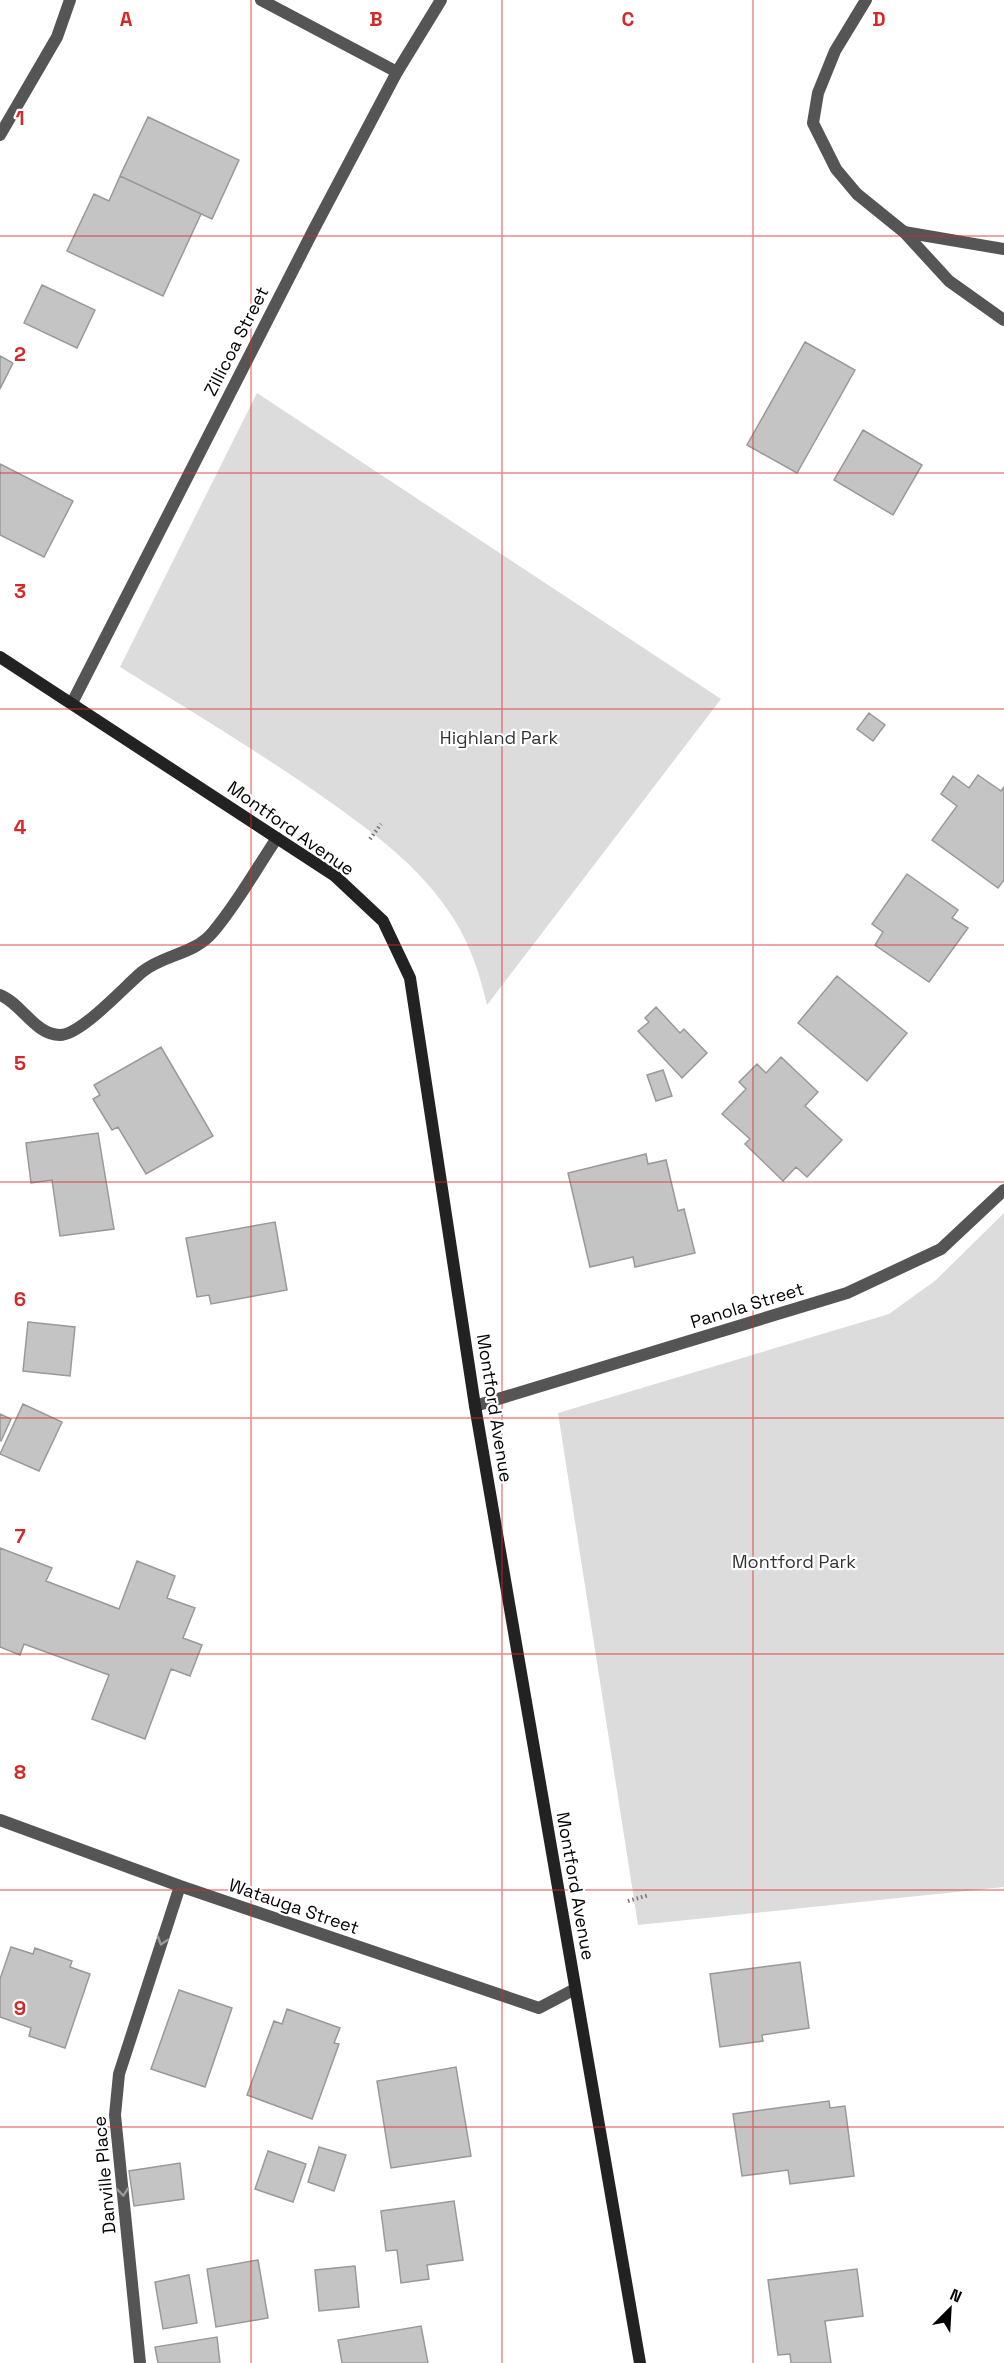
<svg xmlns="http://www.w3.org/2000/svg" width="1004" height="2363" viewBox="0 0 1004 2363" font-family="'Space Grotesk',sans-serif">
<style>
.green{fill:#dcdcdc}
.building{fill:#c4c4c4;stroke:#999;stroke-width:1.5}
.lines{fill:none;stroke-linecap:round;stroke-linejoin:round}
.path{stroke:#777;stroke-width:4;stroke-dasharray:1.5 3;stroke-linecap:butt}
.lane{stroke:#555;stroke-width:12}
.street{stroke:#555;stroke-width:12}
.secondary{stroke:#222;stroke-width:12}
.oneway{stroke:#999}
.grid{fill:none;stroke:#d62828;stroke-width:1.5;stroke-opacity:0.55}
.labels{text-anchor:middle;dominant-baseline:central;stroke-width:4.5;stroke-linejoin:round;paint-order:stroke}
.street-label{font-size:18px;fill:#000;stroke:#fff}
.park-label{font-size:18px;fill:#333;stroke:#fff}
.grid-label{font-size:20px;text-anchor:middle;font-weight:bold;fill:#d62828;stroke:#fff;stroke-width:4.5;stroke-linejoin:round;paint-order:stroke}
</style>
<rect width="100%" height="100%" fill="#fff"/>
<path class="green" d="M257 393 721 699 487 1005C480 975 471 947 455 921 421 865 368 829 316 792 252 748 186 708 120 667Z
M1004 1213V1887L638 1925 558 1413 889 1314 936 1280Z"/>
<path class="building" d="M148 117 239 160 212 219 120 176Z
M120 176 201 214 163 296 67 251 94 194 109 201Z
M42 285 95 310 77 348 24 323Z
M805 342 855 370 797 473 747 445Z
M0 356 13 363 0 389Z
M863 430 922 465 893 515 834 480Z
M0 464 73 501 44 557 0 535Z
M869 713 885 725 873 741 857 729Z
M978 775 1001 791 1004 787V880L998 888 932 840 957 806 941 794 953 776 969 788Z
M907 874 958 910 952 918 968 928 929 982 875 945 883 932 872 924Z
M837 976 907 1033 867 1081 798 1023Z
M656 1007 680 1033 684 1029 707 1053 682 1078 638 1031 649 1022 645 1018Z
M161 1047 213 1136 146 1174 118 1127 112 1130 93 1099 100 1095 94 1085Z
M781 1057 818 1092 805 1106 842 1140 807 1177 796 1167 783 1181 745 1144 750 1139 722 1114 746 1089 739 1082 757 1064 766 1073Z
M663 1070 672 1096 656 1101 647 1075Z
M98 1133 114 1229 60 1236 52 1180 31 1183 26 1143Z
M646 1154 648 1164 666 1160 678 1211 684 1209 695 1253 635 1267 633 1257 590 1267 568 1173Z
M275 1222 287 1290 211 1304 209 1295 197 1297 186 1238Z
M28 1322 75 1327 70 1376 23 1371Z
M23 1404 62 1422 39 1471 0 1454Z
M0 1414 11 1419 1 1441 0 1440Z
M0 1548 52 1568 46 1581 119 1609 137 1561 175 1576 167 1598 195 1608 183 1638 202 1645 190 1676 171 1669 145 1739 92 1719 109 1675 24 1644 20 1655 0 1647Z
M11 1947 33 1954 35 1948 72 1961 70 1967 90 1974 65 2048 29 2036 31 2028 0 2017V1979Z
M800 1962 809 2028 762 2035 763 2041 720 2047 710 1974Z
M179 1990 232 2008 205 2087 151 2069Z
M287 2009 340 2028 334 2043 339 2044 312 2119 247 2095 274 2021 282 2024Z
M456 2067 471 2156 391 2168 377 2081Z
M829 2101 830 2108 845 2106 854 2176 790 2184 788 2170 742 2176 733 2114Z
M319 2147 346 2155 334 2191 308 2182Z
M268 2151 306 2164 293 2202 255 2189Z
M180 2163 184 2199 134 2206 129 2171Z
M454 2201 463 2260 427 2265 429 2279 401 2283 397 2250 386 2251 381 2211Z
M258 2260 268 2318 216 2327 207 2269Z
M355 2266 359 2307 319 2311 315 2270Z
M857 2269 863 2316 825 2321 831 2363H791L790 2354 778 2355 768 2280Z
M189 2275 197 2323 163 2329 155 2282Z
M421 2326 428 2363H342L338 2340Z
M217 2337 220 2363H158L155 2347Z"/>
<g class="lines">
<path class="path" d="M370 839 381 824
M628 1901 649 1895"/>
<path class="lane" d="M261 0 397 72
M866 0 835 51 818 93 813 123 836 169 857 194 904 232
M0 135 57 37 70 0
M0 995C21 1003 35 1035 60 1035 81 1035 125 986 142 972 164 954 194 955 213 932 237 904 256 869 277 838"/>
<path class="street" d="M904 232 949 281 1004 320
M904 232 1004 249
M72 703 314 229 397 72 441 0
M475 1406 847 1293 941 1249 1004 1190
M0 1820 180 1886 539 2008 575 1989
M140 2363 115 2115 119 2074 180 1886"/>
<path class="secondary" d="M0 657 335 876 383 921 410 978 475 1406 640 2363"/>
</g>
<defs><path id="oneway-chevron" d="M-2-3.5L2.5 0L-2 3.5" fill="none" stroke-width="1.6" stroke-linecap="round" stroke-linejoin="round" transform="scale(1.5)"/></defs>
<g class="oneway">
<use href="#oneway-chevron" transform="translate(162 1941) rotate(108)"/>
<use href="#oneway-chevron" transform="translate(123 2192) rotate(84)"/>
</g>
<path class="grid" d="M251 0V2363M502 0V2363M753 0V2363M0 236H1004M0 473H1004M0 709H1004M0 945H1004M0 1182H1004M0 1418H1004M0 1654H1004M0 1890H1004M0 2127H1004"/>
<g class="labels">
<g class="street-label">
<text transform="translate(236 341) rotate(-63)">Zillicoa Street</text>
<text transform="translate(291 828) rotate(35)">Montford Avenue</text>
<text transform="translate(747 1305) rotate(-17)">Panola Street</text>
<text transform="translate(495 1408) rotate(81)">Montford Avenue</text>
<text transform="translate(576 1886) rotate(80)">Montford Avenue</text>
<text transform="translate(294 1906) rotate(19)">Watauga Street</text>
<text transform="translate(104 2175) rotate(-95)">Danville Place</text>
</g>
<g class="park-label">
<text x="499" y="737">Highland Park</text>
<text x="794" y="1561">Montford Park</text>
</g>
</g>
<g class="grid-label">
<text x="126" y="26">A</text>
<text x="376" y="26">B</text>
<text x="628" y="26">C</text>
<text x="879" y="26">D</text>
<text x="20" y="125">1</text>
<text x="20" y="361">2</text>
<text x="20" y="598">3</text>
<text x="20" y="834">4</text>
<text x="20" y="1070">5</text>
<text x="20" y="1306">6</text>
<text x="20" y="1543">7</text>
<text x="20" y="1779">8</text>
<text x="20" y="2015">9</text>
</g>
<g transform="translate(950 2309) rotate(24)" stroke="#ffffff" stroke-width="4.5" paint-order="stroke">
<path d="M0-4.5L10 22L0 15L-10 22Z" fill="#000000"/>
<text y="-9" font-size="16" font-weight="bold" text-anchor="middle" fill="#000000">N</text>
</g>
</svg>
